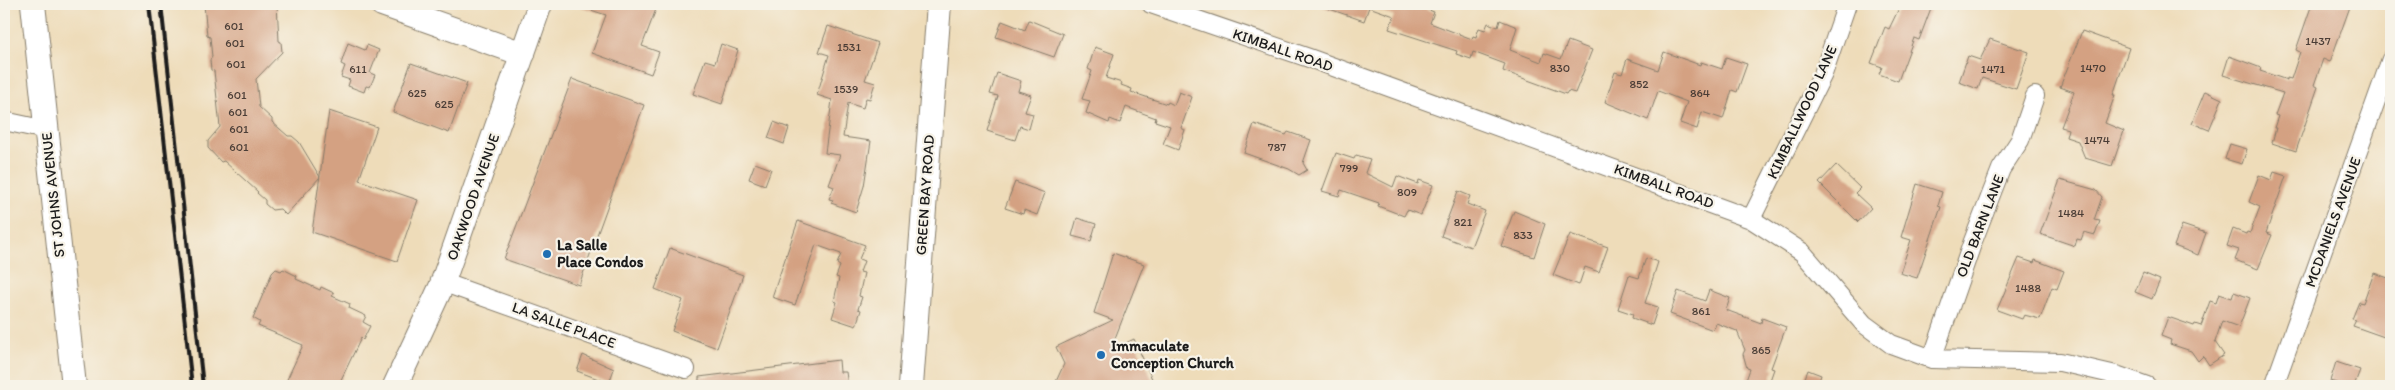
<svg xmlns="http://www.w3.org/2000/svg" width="2395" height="390" viewBox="0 0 2395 390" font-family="Itim,sans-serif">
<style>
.building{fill:#d4a182}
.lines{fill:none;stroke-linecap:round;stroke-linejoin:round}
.street-casing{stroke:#857c6a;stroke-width:20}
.secondary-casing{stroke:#857c6a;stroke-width:26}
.street{stroke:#fff;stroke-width:18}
.secondary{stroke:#fff;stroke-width:24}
.rail{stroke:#1c1c1c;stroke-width:4}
.poi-dot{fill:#1f6fb2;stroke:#f7f3e8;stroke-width:2}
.labels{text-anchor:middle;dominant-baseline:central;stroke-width:4.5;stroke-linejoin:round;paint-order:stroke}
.number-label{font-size:12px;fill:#4a3d36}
.street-label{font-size:15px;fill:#1c1c1c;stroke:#f7f3e8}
.poi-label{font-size:15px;font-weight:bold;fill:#1c1c1c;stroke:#f7f3e8;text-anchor:start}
</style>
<rect width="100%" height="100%" fill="#f7f3e8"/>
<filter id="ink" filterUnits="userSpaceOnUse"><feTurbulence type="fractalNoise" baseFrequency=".02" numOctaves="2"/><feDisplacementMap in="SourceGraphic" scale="10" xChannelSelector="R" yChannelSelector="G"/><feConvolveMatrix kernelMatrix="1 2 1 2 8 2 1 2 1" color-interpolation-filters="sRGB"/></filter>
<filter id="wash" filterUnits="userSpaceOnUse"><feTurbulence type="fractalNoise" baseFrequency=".0096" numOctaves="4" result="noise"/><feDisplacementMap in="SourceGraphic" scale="20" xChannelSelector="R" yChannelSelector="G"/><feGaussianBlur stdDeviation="1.12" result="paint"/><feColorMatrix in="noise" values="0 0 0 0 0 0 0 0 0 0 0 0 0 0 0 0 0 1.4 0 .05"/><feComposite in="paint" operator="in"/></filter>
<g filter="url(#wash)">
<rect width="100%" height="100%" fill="#eedcb9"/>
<g id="blocks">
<path class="building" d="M204 4H277L279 41 281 42 282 52 256 79 259 107 272 119V122L288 136H292L299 142 320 177 286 215 280 209 272 210 265 204V200L257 193 258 192 224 161 221 162 208 148V141L220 127 214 71 211 70 210 60 212 57 210 37 207 36Z
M580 4H658L642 46 659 52 651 74 592 53 606 15 579 6Z
M1321 4H1413L1434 12 1430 23 1472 39 1473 36 1476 37 1479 28 1485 30 1488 23 1498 27 1500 20 1517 27 1510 50 1541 62 1544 53 1561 59 1568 41 1592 50 1575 93 1568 91 1566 94 1503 71 1505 64 1473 52 1471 59 1456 54 1457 51 1389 29 1394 16 1369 7 1364 21 1321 6Z
M1901 4H1920L1931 8 1919 40 1914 38 1898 81 1879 74 1882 67 1871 63 1885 27 1889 29Z
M2312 4H2351L2330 62 2323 59 2314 85 2318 87 2296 151 2272 143 2276 128H2274L2278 116 2275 115 2283 93 2223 75 2229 56 2261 68 2260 71 2287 80V78L2291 79 2300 52 2296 50Z
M1029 20 1063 34 1054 57 996 37 1002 21 1025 30Z
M828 26 878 43 865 80 875 83 870 99 866 98 863 108 848 103 843 137 871 141 864 186 856 212 831 203 833 200 829 199 834 187 829 185 840 155 825 153 832 100 817 95 829 55 819 52Z
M2082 31 2129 48 2113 95H2115L2105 123 2124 131 2112 166 2085 158 2078 141 2066 137 2068 129 2061 127 2074 92 2060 87Z
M1990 39 2029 52 2016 89 1982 78 1978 89 1959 82 1968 56 1980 60Z
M348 43 365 50 367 45 379 50 370 73 375 75 370 87 366 86 364 92 348 86 350 80 341 77 345 66 341 64Z
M721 44 738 50 722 104 693 94 705 60 715 63Z
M1095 47 1114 54 1106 78 1122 83 1121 85 1132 89 1131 92 1167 104 1168 102 1174 105 1179 92 1192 97 1181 128 1185 130 1178 150 1163 144 1170 126 1155 121 1156 118 1126 107 1120 123 1110 119 1109 123 1086 113 1090 101 1082 99 1092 71 1088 69Z
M1664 52 1700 65 1701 62 1722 69 1726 57 1747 64 1737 92 1732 90 1723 119 1702 112 1697 129 1680 123 1687 102 1658 91 1648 120 1605 102 1615 72 1622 74 1627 59 1658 70Z
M411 63 467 83 449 133 393 112Z
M997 73 1021 81 1018 91 1031 95 1025 112 1033 114 1029 129 1020 126 1015 140 987 131 998 96 990 94Z
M572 79 644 105 579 285 504 259Z
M2205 91 2222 99 2209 130 2192 123Z
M329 111 377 127 359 180 418 200 397 261 312 232Z
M774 122 789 128 784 144 768 138Z
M1254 124 1286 135 1288 132 1311 140 1303 163 1307 170 1299 175 1289 169 1244 153Z
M2230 144 2247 149 2242 164 2225 159Z
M1336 153 1354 159 1356 155 1370 159 1365 173 1393 187 1397 176 1418 184 1419 180 1433 185 1421 215 1407 210 1404 216 1378 206 1379 203 1341 190 1339 196 1322 191Z
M755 163 771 169 765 185 749 179Z
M1836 165 1860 188 1855 193 1871 208 1858 222 1819 183Z
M2274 172 2286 176 2266 233 2272 235 2258 269 2235 260 2239 250 2227 246 2233 229 2246 234 2247 232 2250 233 2260 207 2249 202 2259 175 2271 180Z
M2060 180 2096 190 2102 197 2094 220 2100 221 2095 235 2084 232 2081 240 2077 239 2075 246 2040 234Z
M1015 182 1045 193 1037 215 1024 210 1023 214 1005 208Z
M1917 184 1942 192 1938 206 1941 207 1917 278 1900 273 1911 240 1901 237Z
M1458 191 1470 196 1467 204 1485 211 1471 247 1441 236Z
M1514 211 1545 224 1534 257 1501 246Z
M1077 218 1096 224 1091 241 1072 236Z
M798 221 865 245 859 259 864 261 860 272 864 273 859 296 862 297 858 309 861 310 856 326 832 318 837 302 834 301 839 278 836 277 840 266 837 264 841 254 816 245 795 305 772 297Z
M2182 225 2206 233 2198 255 2174 246Z
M1570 234 1608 247 1599 272 1585 267 1579 285 1553 275Z
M670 248 743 275 717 348 672 331 683 300 655 289Z
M1113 253 1144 264 1110 351 1134 339 1153 381 1144 386H1054L1064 364 1056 347 1113 320 1094 313Z
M1646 258 1658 262 1645 303 1658 307 1652 325 1632 318 1633 314 1618 309 1629 275 1639 278Z
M2019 258 2034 263 2035 260 2064 271 2057 289 2052 287 2040 319 2024 315 2022 319 1997 310Z
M276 269 281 271 283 269 297 276 296 279 320 290 321 287 334 293 332 296 350 304 349 308 366 316 363 322 370 326 363 340 361 338 338 386H284L303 345 258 326 260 322 253 318 272 273Z
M2143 273 2160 280 2152 299 2135 292Z
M2374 273 2391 279V326L2387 338 2353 326 2356 320 2352 319 2359 302 2363 303Z
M1709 290 1730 298 1726 310 1761 323 1762 318 1786 327 1771 368 1774 369 1768 386H1744L1750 369 1747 368 1743 354 1745 350 1737 331 1716 323 1713 330 1670 314 1678 291 1705 301Z
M2234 292 2250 298 2239 327 2222 321 2215 342 2224 355 2209 365 2203 356 2198 361 2191 351 2170 344 2171 340 2161 336 2168 317 2194 326 2195 324 2201 326 2210 301 2216 303 2219 294 2232 298Z
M583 355 614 369 609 383 577 371Z
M839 360 840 372H846L848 386H699V377Z
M2336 362 2360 370 2354 386H2346L2330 381Z
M1808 370 1821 375 1817 386H1802Z"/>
</g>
</g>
<g filter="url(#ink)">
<use href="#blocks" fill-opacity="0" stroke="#857c6a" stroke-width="1"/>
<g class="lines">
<g class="street-casing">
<path id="street" d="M1151 4 1309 58 1751 219 1802 252 1864 324 1891 344 1932 359 2060 362 2116 375 2147 386
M4 121 46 130
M1751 219 1823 74 1847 4
M442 282 686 369
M1932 359 1973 241 2001 169 2020 140 2035 96
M2274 386 2391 59"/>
</g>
<g class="secondary-casing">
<path id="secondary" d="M33 4 74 386
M382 4 523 54
M395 386 441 287 540 4
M911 386 939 4"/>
</g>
<use href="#street" class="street"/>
<use href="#secondary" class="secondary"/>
<path class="rail" d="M149 4 192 386
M161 4 203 386"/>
</g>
</g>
<g class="poi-dot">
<circle cx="547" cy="254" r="5"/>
<circle cx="1101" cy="355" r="5"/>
</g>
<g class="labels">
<g class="number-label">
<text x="234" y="26">601</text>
<text x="2318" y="41">1437</text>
<text x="235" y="43">601</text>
<text x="849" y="47">1531</text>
<text x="236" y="64">601</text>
<text x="1560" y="68">830</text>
<text x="2093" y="68">1470</text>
<text x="358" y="69">611</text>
<text x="1993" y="69">1471</text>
<text x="1639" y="84">852</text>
<text x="846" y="89">1539</text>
<text x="417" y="93">625</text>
<text x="1700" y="93">864</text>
<text x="237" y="95">601</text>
<text x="444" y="104">625</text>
<text x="238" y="112">601</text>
<text x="239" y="129">601</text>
<text x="2097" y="140">1474</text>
<text x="239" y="147">601</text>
<text x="1277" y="147">787</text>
<text x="1349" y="168">799</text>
<text x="1407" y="192">809</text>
<text x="2071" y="213">1484</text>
<text x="1463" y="222">821</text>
<text x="1523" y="235">833</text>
<text x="2028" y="288">1488</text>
<text x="1701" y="311">861</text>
<text x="1761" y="350">865</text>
</g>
<g class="street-label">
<text transform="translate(1283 50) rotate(19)">KIMBALL ROAD</text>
<text transform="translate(1802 112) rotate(-65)">KIMBALLWOOD LANE</text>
<text transform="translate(1664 186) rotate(20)">KIMBALL ROAD</text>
<text transform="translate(53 195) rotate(-96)">ST JOHNS AVENUE</text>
<text transform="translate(925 195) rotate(-86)">GREEN BAY ROAD</text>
<text transform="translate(473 197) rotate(-71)">OAKWOOD AVENUE</text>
<text transform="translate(2333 222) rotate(-70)">MCDANIELS AVENUE</text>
<text transform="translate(1980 226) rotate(-69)">OLD BARN LANE</text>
<text transform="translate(564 325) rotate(20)">LA SALLE PLACE</text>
</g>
<g class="poi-label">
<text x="557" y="245">La Salle<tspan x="557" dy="17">Place Condos</tspan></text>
<text x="1111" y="346">Immaculate<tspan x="1111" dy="17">Conception Church</tspan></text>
</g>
</g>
<rect width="2395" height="390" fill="none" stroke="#f7f3e8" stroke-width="20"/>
</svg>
